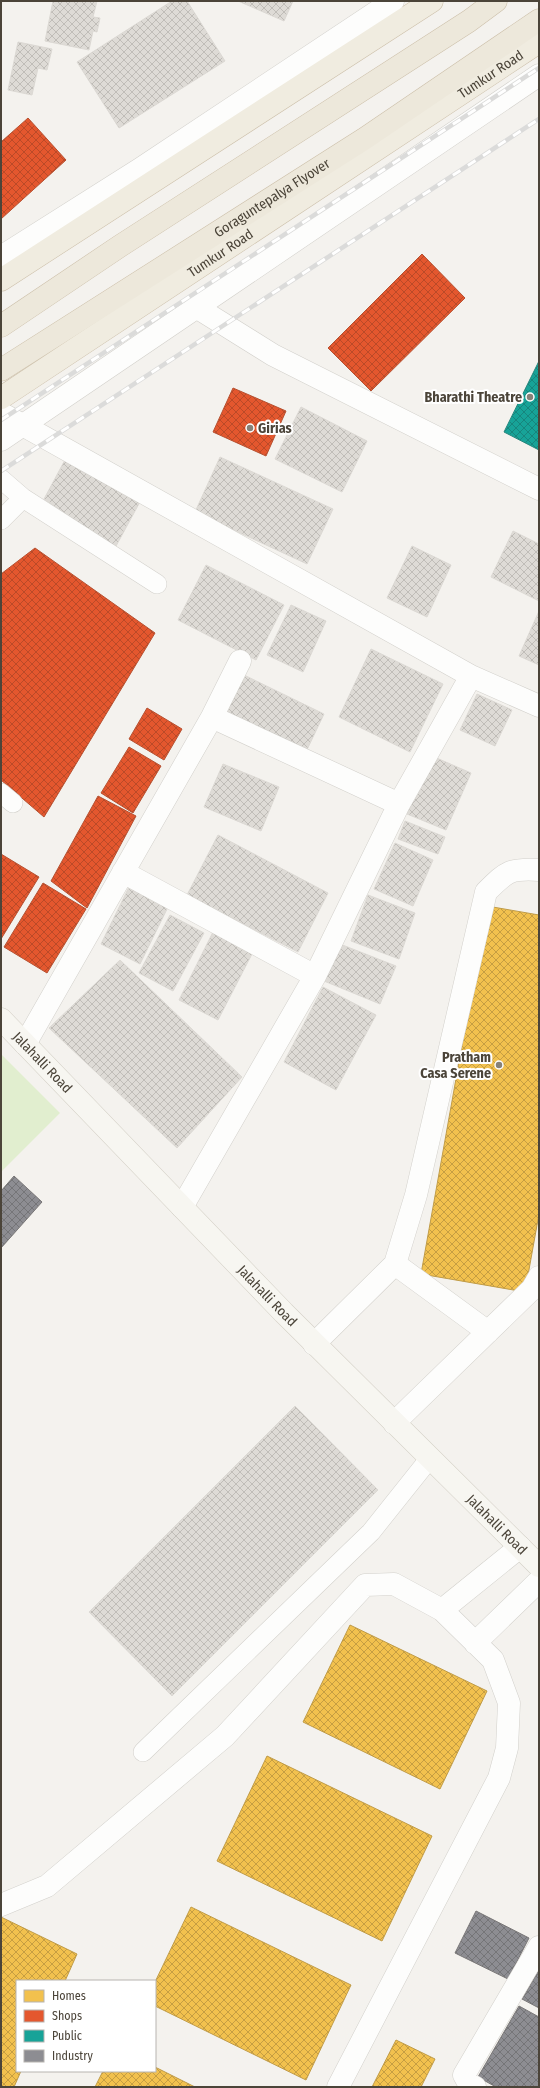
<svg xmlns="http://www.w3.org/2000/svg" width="540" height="2088" viewBox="0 0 540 2088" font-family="'Fira Sans Condensed',sans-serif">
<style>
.grass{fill:#e1eecf}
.homes{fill:url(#homes-cross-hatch);stroke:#c09c48}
.shops{fill:url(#shops-cross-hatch);stroke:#b65131}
.public{fill:url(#public-cross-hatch);stroke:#27867c}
.industry{fill:url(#industry-cross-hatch);stroke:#797777}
.building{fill:url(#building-cross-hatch);stroke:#dcd9d4}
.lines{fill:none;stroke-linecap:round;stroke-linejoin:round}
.service-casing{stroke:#d2d0cb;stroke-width:20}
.minor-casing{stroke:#d2d0cb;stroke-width:23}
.tertiary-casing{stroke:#d2d0cb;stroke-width:23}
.secondary-casing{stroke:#d3cfc5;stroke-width:23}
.trunk-casing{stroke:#ccbfa9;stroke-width:23}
.motorway-casing{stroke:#ccbfa9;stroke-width:23}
.service{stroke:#fdfdfc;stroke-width:19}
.minor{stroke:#fdfdfc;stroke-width:22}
.tertiary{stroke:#fdfdfc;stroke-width:22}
.secondary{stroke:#f7f6f1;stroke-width:22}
.trunk{stroke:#f0ece0;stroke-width:22}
.motorway{stroke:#ede8db;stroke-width:22}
.rail-casing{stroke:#dbdbda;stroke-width:4.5}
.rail{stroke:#fff;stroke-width:3;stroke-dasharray:9;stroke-linecap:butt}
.poi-dot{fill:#868178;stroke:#fff;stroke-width:1.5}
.labels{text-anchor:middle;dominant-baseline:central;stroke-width:4;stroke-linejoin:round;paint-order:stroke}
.street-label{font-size:14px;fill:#4b4439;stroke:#fff}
.poi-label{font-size:14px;font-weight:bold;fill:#4b4439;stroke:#fff;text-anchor:end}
</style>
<defs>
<pattern id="homes-cross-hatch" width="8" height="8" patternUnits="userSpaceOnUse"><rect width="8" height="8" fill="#f2c14e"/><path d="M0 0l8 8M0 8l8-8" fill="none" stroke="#c69e42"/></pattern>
<pattern id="shops-cross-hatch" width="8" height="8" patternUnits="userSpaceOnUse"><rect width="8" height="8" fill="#e4572e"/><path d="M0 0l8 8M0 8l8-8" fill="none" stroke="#bb4a28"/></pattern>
<pattern id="public-cross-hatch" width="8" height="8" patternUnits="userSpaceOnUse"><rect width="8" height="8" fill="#17a398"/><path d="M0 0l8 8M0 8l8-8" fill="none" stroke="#17867d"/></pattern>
<pattern id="industry-cross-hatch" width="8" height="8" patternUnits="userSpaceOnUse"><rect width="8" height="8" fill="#8d8d92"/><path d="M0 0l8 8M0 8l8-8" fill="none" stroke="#757578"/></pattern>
<pattern id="building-cross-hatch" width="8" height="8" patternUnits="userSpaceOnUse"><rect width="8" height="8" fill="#dedbd6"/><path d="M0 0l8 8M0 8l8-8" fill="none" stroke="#c0bdb8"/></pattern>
</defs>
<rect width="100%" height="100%" fill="#f4f2ee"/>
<path class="grass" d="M1 1054 60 1113 1 1172Z"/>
<path class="homes" d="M487 906 539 915V1214L525 1292 421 1274Z
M350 1625 487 1691 440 1789 303 1722Z
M267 1756 432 1836 382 1941 217 1861Z
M191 1907 351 1985 306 2080 155 2006V1982Z
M1 1917 77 1954 65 1981H17V2071H21L14 2087H1Z
M396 2040 435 2059 421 2087H372Z
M155 2067 195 2087H95L103 2071H155Z"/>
<path class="shops" d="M28 118 66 160 1 219V142Z
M422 254 465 298 371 391 328 348Z
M233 388 286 411 266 456 213 432Z
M35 548 155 633 44 817 1 780V574Z
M147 708 182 729 164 760 129 739Z
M129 747 161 766 133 813 101 793Z
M98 796 136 816 87 908 51 881Z
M1 854 39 877 1 939Z
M43 883 86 909 47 973 4 947Z"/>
<path class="public" d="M539 361V450L504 432Z"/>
<path class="industry" d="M14 1176 42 1202 1 1248V1191Z
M476 1911 529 1938 508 1979 455 1953Z
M539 1970V2008L522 1999Z
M519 2006 539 2017V2085L538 2087H496L478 2077Z"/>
<path class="building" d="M53 1H97L93 17 100 18 97 32 93 31 89 50 45 41Z
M172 1H187L225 61 119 128 77 62Z
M238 1H293L284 21Z
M18 42 52 49 47 70 38 68 32 95 8 90Z
M301 407 367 441 342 492 275 459Z
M220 457 333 509 307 564 195 512Z
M66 458 141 500 115 548 44 499Z
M513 531 539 544V601L491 577Z
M412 546 451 565 427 617 387 598Z
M206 565 284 605 256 660 178 620Z
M291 605 326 621 303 672 267 655Z
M539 611V665L519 656Z
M371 649 443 684 410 752 339 717Z
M244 675 324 714 304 756 224 717Z
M477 694 512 710 495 746 460 730Z
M432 756 471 773 446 830 407 814Z
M223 764 279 787 261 831 204 807Z
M405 821 445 837 438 854 398 839Z
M218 835 328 893 298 952 187 895Z
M395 843 433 860 413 906 374 889Z
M130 885 169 905 140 964 101 944Z
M368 895 415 913 399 959 351 941Z
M170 915 204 933 173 991 139 973Z
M213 932 253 952 218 1020 179 1000Z
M340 944 396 966 380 1004 324 981Z
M120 960 242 1077 177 1148 49 1028Z
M323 987 376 1015 336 1090 284 1062Z
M295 1406 378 1490 172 1696 89 1612Z"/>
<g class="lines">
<g class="service-casing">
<path id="service" d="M1 479 23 498
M1 520 23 498 157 584
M1 793 13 803
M143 1752 371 1532 430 1458"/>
</g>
<g class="minor-casing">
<path id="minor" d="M196 307 273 355 539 489
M1 413 471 676 399 804 315 976 182 1207
M471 676 539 706
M212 717 240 661
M123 872 315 976
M25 1044 212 717 399 804
M395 1264 488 1332
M314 1344 395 1264 416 1195 486 892C506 872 509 868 539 870
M394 1423 532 1289 539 1277
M442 1610 520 1547
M475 1643 539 1581
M1 1905 47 1886 225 1736 365 1585 394 1584 442 1610 493 1660 509 1703 507 1748 499 1778 338 2087
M475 2087 469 2084 464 2075 539 1947"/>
</g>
<g class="tertiary-casing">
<path id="tertiary" d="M1 257 140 169 393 1
M1 440 539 75"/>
</g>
<g class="secondary-casing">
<g id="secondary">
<path id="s1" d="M1 1019 284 1313 539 1566"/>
</g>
</g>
<g class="trunk-casing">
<g id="trunk">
<path d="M1 280 432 1"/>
<path id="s2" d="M1 398 539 42"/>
</g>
</g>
<g class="motorway-casing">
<g id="motorway">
<path d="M1 326 120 246 469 21 496 1"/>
<path id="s3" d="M1 370 364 139 539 20"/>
</g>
</g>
<use href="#service" class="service"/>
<use href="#minor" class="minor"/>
<use href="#tertiary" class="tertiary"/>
<use href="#secondary" class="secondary"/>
<use href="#trunk" class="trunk"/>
<use href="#motorway" class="motorway"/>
<g class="rail-casing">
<path id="rail" d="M1 420 539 68
M1 471 539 119"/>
</g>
<use href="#rail" class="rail"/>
</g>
<g class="poi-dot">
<circle cx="530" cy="397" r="4"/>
<circle cx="250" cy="428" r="4"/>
<circle cx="499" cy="1065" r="4"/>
</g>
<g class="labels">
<g class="street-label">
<text stroke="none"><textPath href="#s2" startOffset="587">Tumkur Road</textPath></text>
<text stroke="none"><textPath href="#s3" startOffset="321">Goraguntepalya Flyover</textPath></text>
<text stroke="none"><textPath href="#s2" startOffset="263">Tumkur Road</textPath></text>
<text stroke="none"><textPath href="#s1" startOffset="60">Jalahalli Road</textPath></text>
<text stroke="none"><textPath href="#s1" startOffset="384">Jalahalli Road</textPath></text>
<text stroke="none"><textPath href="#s1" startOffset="708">Jalahalli Road</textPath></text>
</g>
<g class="poi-label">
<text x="522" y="397">Bharathi Theatre</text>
<text x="258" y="428" text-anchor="start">Girias</text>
<text x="491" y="1057">Pratham<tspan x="491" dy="16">Casa Serene</tspan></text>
</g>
</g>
<rect width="540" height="2088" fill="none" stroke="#4b4439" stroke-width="4"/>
<rect x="16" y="1980" width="140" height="92" fill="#ffffff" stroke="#b7b4b0"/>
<rect x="24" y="1990" width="20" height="12" fill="#f2c14e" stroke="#b7b4b0"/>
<text x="52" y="2000" font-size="12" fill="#4b4439">Homes</text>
<rect x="24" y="2010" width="20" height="12" fill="#e4572e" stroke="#b7b4b0"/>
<text x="52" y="2020" font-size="12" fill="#4b4439">Shops</text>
<rect x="24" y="2030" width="20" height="12" fill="#17a398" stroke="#b7b4b0"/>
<text x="52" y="2040" font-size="12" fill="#4b4439">Public</text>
<rect x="24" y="2050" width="20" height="12" fill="#8d8d92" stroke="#b7b4b0"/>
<text x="52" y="2060" font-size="12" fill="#4b4439">Industry</text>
</svg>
